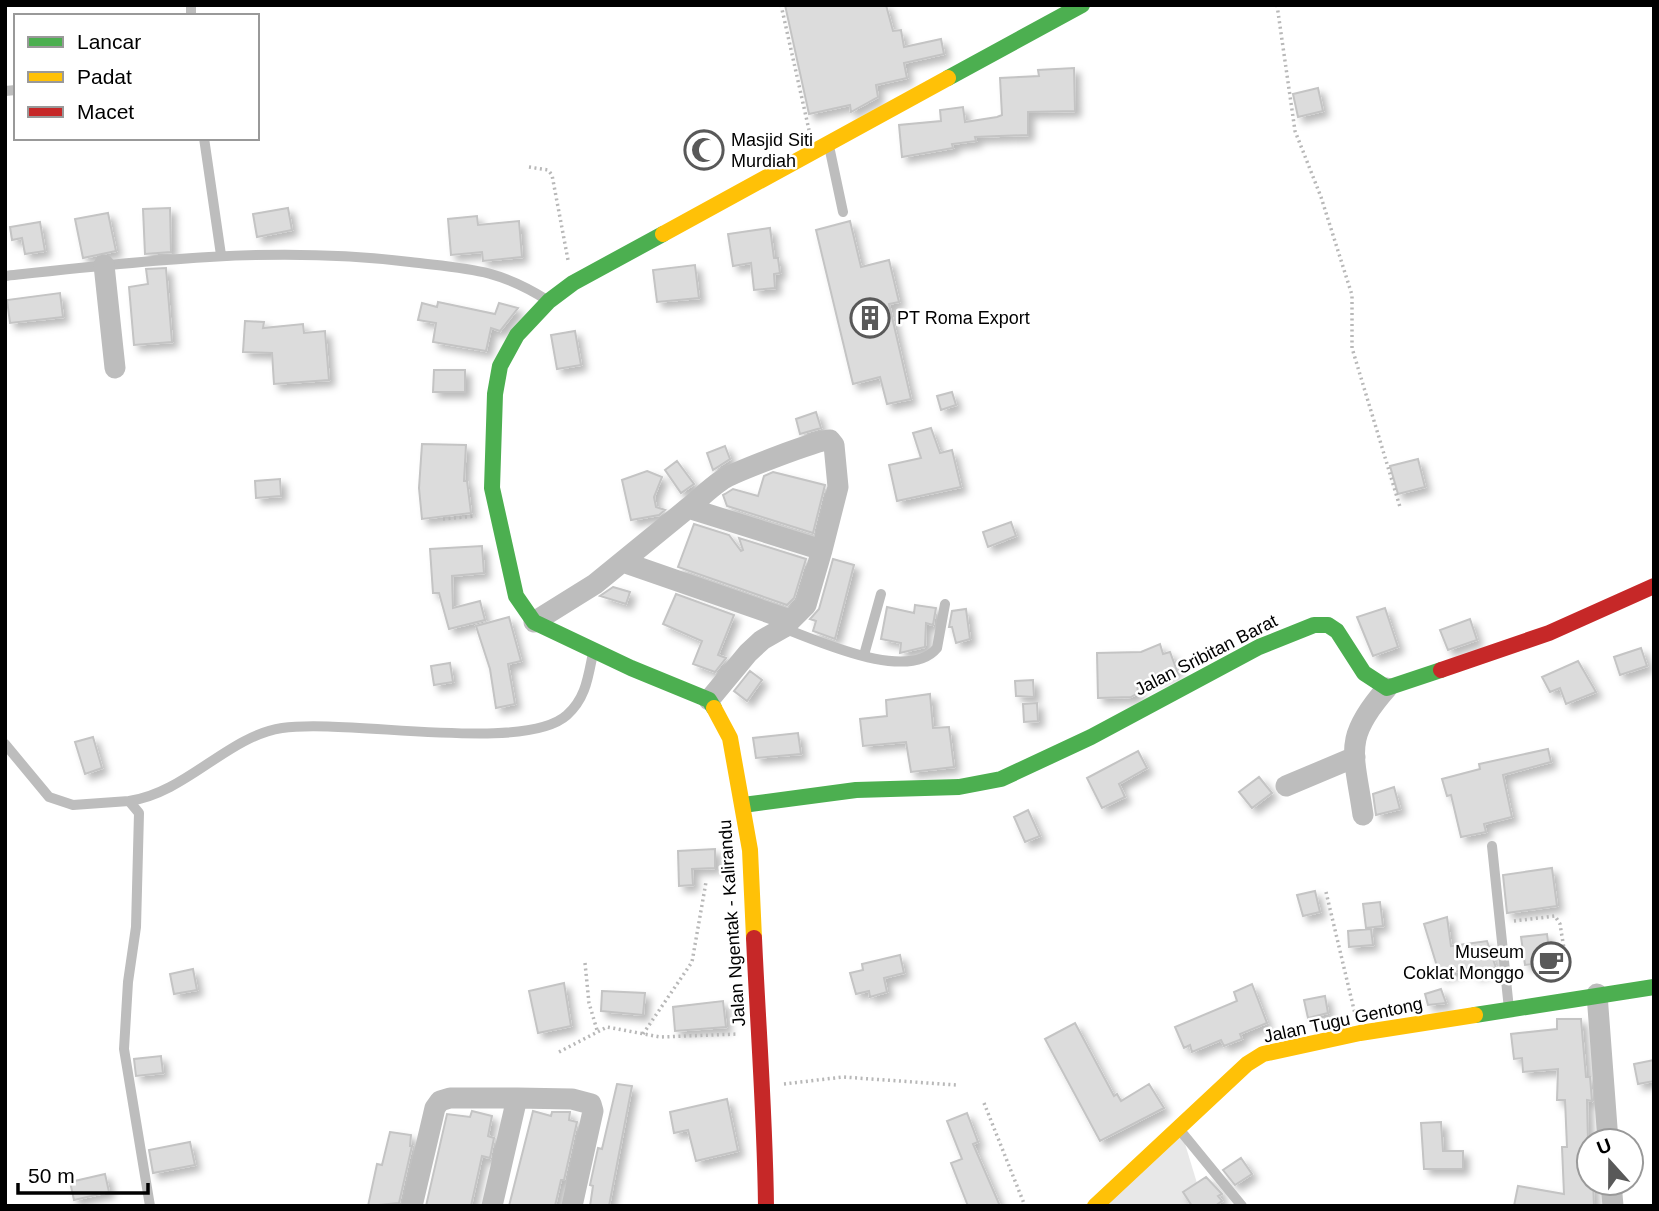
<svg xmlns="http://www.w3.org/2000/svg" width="1659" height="1211" viewBox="0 0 1659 1211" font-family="Arial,sans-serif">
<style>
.green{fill:#e8e8e8}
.building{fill:#dcdcdc;stroke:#c4c4c4;stroke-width:2;filter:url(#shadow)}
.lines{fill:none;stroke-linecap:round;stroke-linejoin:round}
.path{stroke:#b8b8b8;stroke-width:3.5;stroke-dasharray:2 3.5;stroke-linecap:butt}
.lane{stroke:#bdbdbd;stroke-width:10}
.street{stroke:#bdbdbd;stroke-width:21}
.fast{stroke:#4caf50;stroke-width:16}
.slow{stroke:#ffc107;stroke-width:16}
.jam{stroke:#c62828;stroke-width:16}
.labels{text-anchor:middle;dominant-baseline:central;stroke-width:5;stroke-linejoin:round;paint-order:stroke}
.poi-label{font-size:18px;fill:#000;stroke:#fff;text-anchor:start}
.street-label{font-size:18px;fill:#000;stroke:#fff}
</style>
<defs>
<filter id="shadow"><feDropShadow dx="5.5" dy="5.5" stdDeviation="3.5" flood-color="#0004"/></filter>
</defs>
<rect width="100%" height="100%" fill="#fff"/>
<path class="green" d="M1182 1134 1204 1206H1101Z"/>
<path class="building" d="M785 5H886L893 31 901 30 904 47 941 39 944 54 904 63 907 78 876 85 878 97 851 112 850 105 809 114Z
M1074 68 1075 111 1028 112V135L975 137 976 141 952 144 953 148 902 157 899 125 941 121 940 110 963 107 965 122 997 117 1002 115 1000 78 1039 76 1038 70Z
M1318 88 1323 111 1298 117 1293 94Z
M170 208 171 252 145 254 143 209Z
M288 208 292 230 257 237 253 214Z
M108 213 116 251 83 258 75 219Z
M477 216 478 225 519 221 522 257 483 261 482 252 451 255 448 219Z
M850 221 861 267 889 260 899 302 889 304 911 399 887 404 880 377 853 384 816 230Z
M40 222 45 251 25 254 22 238 12 240 10 227Z
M770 228 774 258H778L780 273 774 274 775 288 754 290 751 263 733 266 728 234Z
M695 265 699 298 657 302 653 270Z
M166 268 172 342 134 345 129 287 148 284 146 269Z
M60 293 63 317 10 323 7 300Z
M438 302 495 314 499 303 518 308 500 331 491 328 486 351 433 342 436 323 418 320 422 303 437 307Z
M245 321 264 322 263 328 303 324 304 333 325 331 329 380 274 384 272 353 243 352Z
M575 331 581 365 557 369 551 335Z
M434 370H465V392H433Z
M952 392 956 405 941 410 937 396Z
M816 412 821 428 800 434 796 419Z
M931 428 940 453 952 450 961 487 897 501 889 465 921 458 913 433Z
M422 444 466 445 464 481H467L471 513 422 519 419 488Z
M725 446 730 459 713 470 707 453Z
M1418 459 1425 487 1398 494 1390 466Z
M677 461 694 484 681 493 665 470Z
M647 471 662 477 654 497 656 507 665 510 659 515 631 520 622 480Z
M773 472 825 485 813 533 727 506 723 495 725 494 733 489 758 496 764 476Z
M280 479 281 496 256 498 255 481Z
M1011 522 1016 536 988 547 983 532Z
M694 524 729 535 741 551 743 550 739 538 806 559 794 598 787 605 678 567Z
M482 546 484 573 452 576 453 608 480 601 485 620 449 629 439 593H433L430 549Z
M833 559 854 565 835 639 813 631 816 621 810 619 819 609Z
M613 587 630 592 626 604 600 596Z
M676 594 734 615 718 655 726 658 715 672 693 664 702 641 663 624Z
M915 605 936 608 933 625 926 623 925 647 900 653 901 643 881 639 887 607 914 613Z
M1385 608 1398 647 1373 656 1357 617Z
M966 609 970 639 956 643 952 627H949L952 611Z
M509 617 521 661 508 664 515 704 496 708 490 669 476 626Z
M1470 619 1477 640 1448 650 1440 630Z
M1160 644 1163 654 1170 652 1177 671 1137 685 1138 693 1131 697 1098 698 1097 653 1141 652Z
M1641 648 1647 666 1620 675 1614 657Z
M1578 661 1596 692 1566 704 1560 688 1550 692 1542 677Z
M450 663 453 682 434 685 431 666Z
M750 671 762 680 747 701 734 691Z
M1033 680 1034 697 1016 696 1015 681Z
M930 694 933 728 949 727 954 767 911 772 906 742 863 746 860 719 887 716 886 700Z
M1037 703 1038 721 1024 722 1023 704Z
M798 733 801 754 756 758 753 738Z
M93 737 102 768 85 774 75 742Z
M1548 749 1551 762 1503 775 1512 817 1484 824 1486 832 1461 837 1451 795 1447 796 1442 779 1480 769 1479 764Z
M1138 751 1147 768 1119 784 1125 797 1102 808 1087 778Z
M1259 777 1272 793 1252 808 1239 792Z
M1394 787 1400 809 1376 815 1373 794Z
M1028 810 1040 836 1025 842 1014 817Z
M715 849V868L692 869 693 885 679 886 678 851Z
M1552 868 1557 906 1507 913 1503 875Z
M1315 891 1320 912 1303 916 1297 895Z
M1380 902 1383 926 1366 928 1363 904Z
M1447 917 1451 946 1487 941 1496 968 1475 975 1472 967 1440 976 1424 924Z
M1371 929 1373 945 1349 947 1348 931Z
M1547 934 1551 962 1525 965 1521 937Z
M900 955 904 973 884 978 887 992 870 997 869 991 856 994 850 973 863 970 862 964Z
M193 969 197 990 174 994 170 974Z
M564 983 571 1026 538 1033 529 991Z
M1252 984 1267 1023 1240 1034 1242 1039 1224 1046 1221 1040 1192 1052 1190 1045 1184 1048 1175 1027 1237 1001 1234 992Z
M1441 989 1446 1003 1428 1005 1425 994Z
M602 991 645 993 643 1015 601 1011Z
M1325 996 1328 1013 1308 1018 1304 1000Z
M723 1001 726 1027 675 1031 673 1007Z
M1557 1019H1581L1586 1077H1590L1592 1101 1587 1100 1589 1183H1593L1594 1206H1514L1518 1186 1564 1194 1562 1147H1567L1565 1100H1557L1558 1069 1523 1072 1522 1058 1514 1059 1511 1034 1557 1029Z
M1075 1023 1114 1096 1117 1094 1121 1101 1149 1084 1164 1108 1100 1141 1045 1039Z
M161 1056 163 1073 136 1076 134 1059Z
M1654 1060V1081L1638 1084 1634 1064Z
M617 1084 632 1086 609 1206H590L593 1186 590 1185 598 1148 602 1149Z
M727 1099 738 1151 696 1161 688 1130 674 1133 670 1112Z
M472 1111 492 1116 488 1136 494 1138 490 1158 482 1156 471 1206H426L447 1114 470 1117Z
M533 1111 551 1116 552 1112H570L569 1120 577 1122 564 1180H561L555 1206H509Z
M967 1113 978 1142 973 1144 1000 1206H968L951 1163 962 1159 947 1121Z
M1441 1122 1443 1151H1463V1169H1424L1421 1123Z
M390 1132 411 1135 410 1146H412L399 1203 368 1206 377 1164 382 1165Z
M190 1142 195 1165 153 1173 149 1150Z
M1241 1158 1252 1174 1235 1185 1223 1170Z
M105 1174 109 1192 74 1200 70 1182Z
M1206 1177 1222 1194 1218 1196 1222 1201 1215 1206H1192L1183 1192Z"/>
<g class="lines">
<path class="path" d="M781 5 809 130
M1277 5 1295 131 1321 197 1352 295V348L1400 507
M529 167 548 170 552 175 568 260
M443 519 476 516
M1326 892 1355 1014
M1514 921 1555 916 1560 924 1565 955
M585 963 589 1003 597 1030
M643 1034 692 962 706 882
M559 1052 607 1027 660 1037 738 1034
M784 1084 843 1077 956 1085
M984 1103 1025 1206"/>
<path class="lane" d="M191 16V5
M5 91 16 90
M204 138 221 255
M829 146 843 212
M5 276C140 261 274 245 410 262 468 269 496 268 547 300
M783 628C819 641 908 683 937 648L945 604
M864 655 881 594
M5 744 49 797 73 805 129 801 139 813 136 927 128 982 124 1049 150 1206
M129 801C186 793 228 736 282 728 347 718 524 754 567 715 586 698 588 677 593 653
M1492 846 1509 1009
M1179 1129 1242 1206"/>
<path class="street" d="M104 265 115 368
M688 508C699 499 710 488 722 480 732 473 822 438 830 440L834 445 838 487 822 550
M623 562 790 620
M534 622 595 584 688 508 822 550 806 605 783 628 762 640 748 653 709 700
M1286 786 1355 757
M1363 815C1354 752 1342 739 1387 688
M1597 994 1608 1141
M1611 1183 1613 1206
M412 1206 435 1108 440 1101 450 1098H517
M492 1206 517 1098 572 1099 591 1104 593 1111 572 1206"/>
<path class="fast" d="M948 78 1082 5
M663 234 573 283 549 301 517 335 500 366 495 394 492 488 516 596 534 622 631 668 709 700 714 708
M743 805 856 790 959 787 1001 779 1091 737 1259 647 1314 625H1328L1337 631 1364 673 1387 688 1441 670
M1475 1015 1654 987"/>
<path class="slow" d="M663 234 948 78
M714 708 730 738 750 850 754 938
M1095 1206 1247 1064 1263 1054 1360 1033 1475 1015"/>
<path class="jam" d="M1441 670 1549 633 1654 586
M754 938C758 1027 765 1116 766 1206"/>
</g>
<defs>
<g id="mosque-ring" transform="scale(2.0125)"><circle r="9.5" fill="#fff" stroke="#595959" stroke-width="1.5"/><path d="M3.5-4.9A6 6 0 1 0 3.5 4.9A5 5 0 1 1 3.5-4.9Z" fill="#595959"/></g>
<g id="building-ring" transform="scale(2.0125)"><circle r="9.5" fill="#fff" stroke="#595959" stroke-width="1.5"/><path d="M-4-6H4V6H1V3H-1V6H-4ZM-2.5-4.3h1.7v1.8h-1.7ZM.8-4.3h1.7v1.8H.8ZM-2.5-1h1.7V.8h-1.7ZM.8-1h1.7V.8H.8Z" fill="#595959"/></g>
<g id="cafe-ring" transform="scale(2.0125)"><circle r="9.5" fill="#fff" stroke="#595959" stroke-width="1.5"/><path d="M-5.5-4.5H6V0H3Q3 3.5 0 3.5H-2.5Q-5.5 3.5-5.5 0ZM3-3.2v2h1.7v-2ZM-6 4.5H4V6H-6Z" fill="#595959"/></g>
</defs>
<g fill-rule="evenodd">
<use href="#mosque-ring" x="704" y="150"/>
<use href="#building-ring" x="870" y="318"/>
<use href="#cafe-ring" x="1551" y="962"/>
</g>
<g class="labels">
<g class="poi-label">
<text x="731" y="140">Masjid Siti<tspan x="731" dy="21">Murdiah</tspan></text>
<text x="897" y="318">PT Roma Export</text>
<text x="1524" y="952" text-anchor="end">Museum<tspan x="1524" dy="21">Coklat Monggo</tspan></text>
</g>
<g class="street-label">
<text transform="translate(1206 655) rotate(-27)">Jalan Sribitan Barat</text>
<text transform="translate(732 923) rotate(-94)">Jalan Ngentak - Kalirandu</text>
<text transform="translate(1343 1020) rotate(-12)">Jalan Tugu Gentong</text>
</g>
</g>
<rect width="1659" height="1211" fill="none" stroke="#000000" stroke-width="14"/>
<rect x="14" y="14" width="245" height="126" fill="#ffffff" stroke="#999999" stroke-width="2"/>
<rect x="28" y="37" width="35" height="10" fill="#4caf50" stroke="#999999" stroke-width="2"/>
<text x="77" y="49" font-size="21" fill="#000000">Lancar</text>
<rect x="28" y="72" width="35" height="10" fill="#ffc107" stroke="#999999" stroke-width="2"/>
<text x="77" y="84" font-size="21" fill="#000000">Padat</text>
<rect x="28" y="107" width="35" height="10" fill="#c62828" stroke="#999999" stroke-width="2"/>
<text x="77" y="119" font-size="21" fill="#000000">Macet</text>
<g transform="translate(1610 1162) rotate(339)"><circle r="33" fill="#ffffff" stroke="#999999" stroke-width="2"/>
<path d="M0-5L12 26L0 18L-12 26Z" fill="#595959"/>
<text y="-10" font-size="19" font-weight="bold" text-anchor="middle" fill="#000000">U</text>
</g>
<path d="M18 1183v10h130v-10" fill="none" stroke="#000000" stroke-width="3.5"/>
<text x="28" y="1183" font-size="21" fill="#000000" stroke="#ffffff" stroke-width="5" paint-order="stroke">50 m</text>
</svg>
